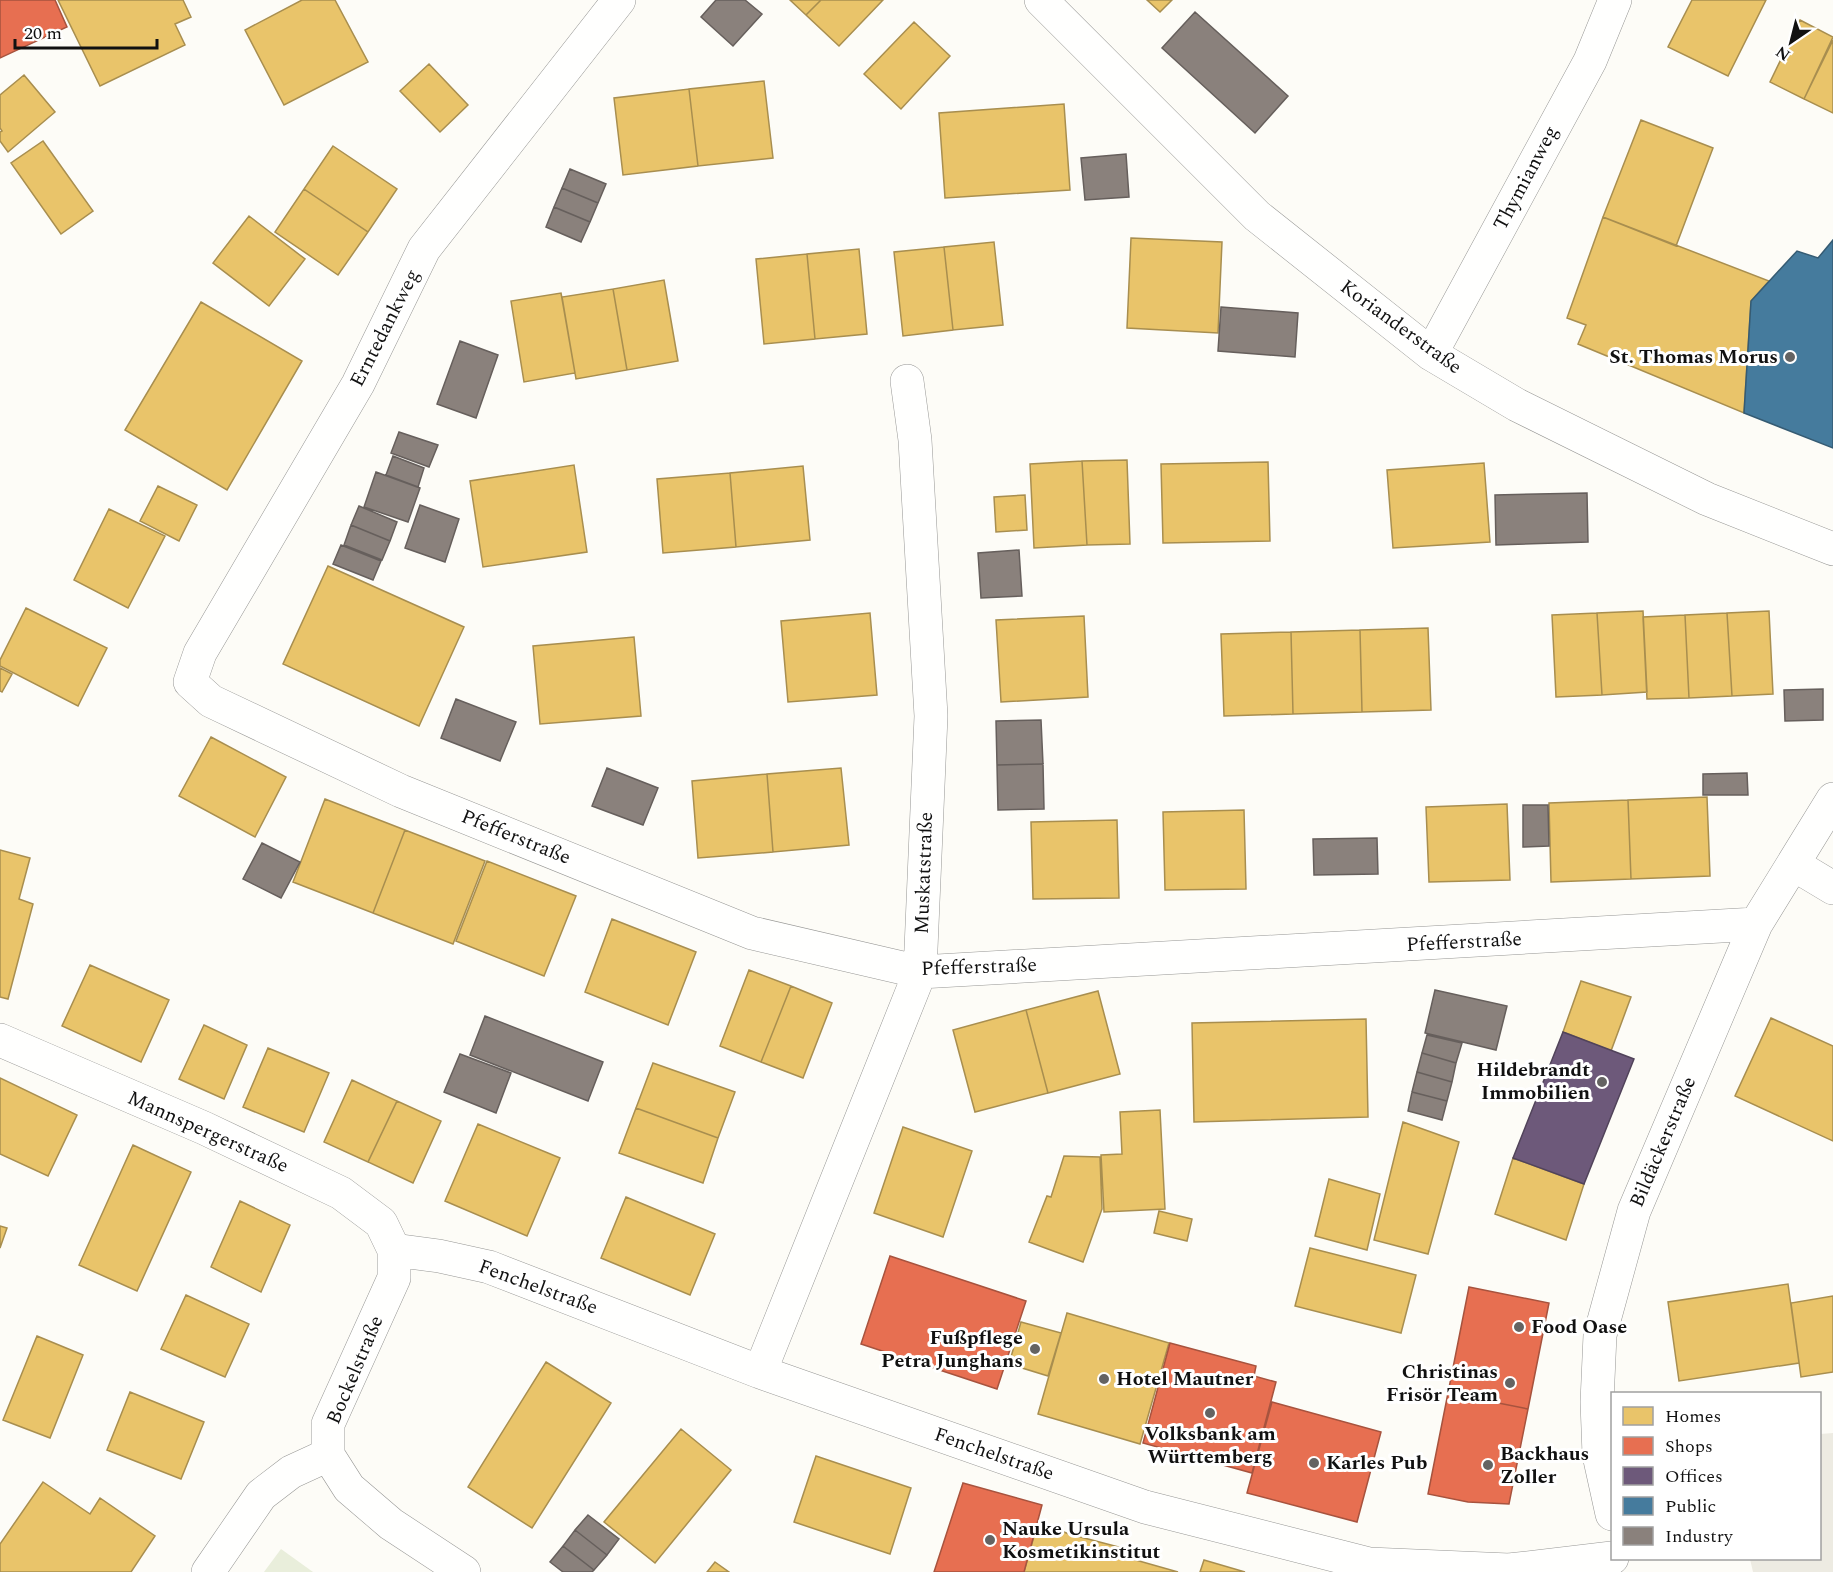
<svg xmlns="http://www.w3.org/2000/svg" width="1833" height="1572" viewBox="0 0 1833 1572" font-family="Spectral,serif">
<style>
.cemetery{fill:#e9eedb}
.plaza{fill:#edebe2}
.homes{fill:#e9c46a;stroke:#a88e4f;stroke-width:1.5}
.shops{fill:#e76f51;stroke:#a7533e;stroke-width:1.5}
.offices{fill:#6d597a;stroke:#51435a;stroke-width:1.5}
.public{fill:#457b9d;stroke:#355b73;stroke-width:1.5}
.industry{fill:#8a817c;stroke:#665f5c;stroke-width:1.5}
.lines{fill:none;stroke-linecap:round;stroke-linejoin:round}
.minor-casing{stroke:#979795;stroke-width:34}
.minor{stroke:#fffffe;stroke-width:33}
.poi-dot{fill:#646362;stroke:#fff;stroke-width:2}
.labels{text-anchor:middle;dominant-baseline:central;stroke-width:6;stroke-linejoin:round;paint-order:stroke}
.street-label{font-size:20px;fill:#111;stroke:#fff}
.poi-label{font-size:20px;font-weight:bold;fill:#111;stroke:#fff;text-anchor:start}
</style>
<rect width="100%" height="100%" fill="#fdfcf7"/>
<path class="cemetery" d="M281 1549 313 1572H264Z"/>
<path class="plaza" d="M1833 1433V1572H1753L1750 1559 1820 1558V1434Z"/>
<path class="homes" d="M58 0H183L191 17 175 24 185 45 100 86Z
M302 0H335L368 62 284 105 245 30Z
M790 0H821L806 15Z
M821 0H883L839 46 806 15Z
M1147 0H1172L1160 12Z
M1692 0H1766L1728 76 1668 47Z
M1800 20 1833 37 1804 99 1770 82Z
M914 22 950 56 901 109 864 74Z
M1833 40V113L1804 99Z
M429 64 468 105 440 132 400 91Z
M24 75 55 112 8 152 0 141V132L2 131 0 128V95Z
M764 81 773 158 698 166 689 89Z
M689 89 698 166 623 175 614 98Z
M1064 104 1070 190 945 198 939 113Z
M1641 120 1713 148 1676 246 1603 217Z
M43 141 93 211 61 234 11 163Z
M333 146 397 189 368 232 304 189Z
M304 189 368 232 338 275 275 232Z
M249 216 305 259 269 306 213 263Z
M1603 217 1769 281 1751 301 1744 413 1578 344 1586 325 1567 318Z
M1131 238 1222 242 1218 333 1127 328Z
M994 242 1003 325 953 330 944 247Z
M944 247 953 330 903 336 894 252Z
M859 249 867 334 815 339 807 254Z
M807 254 815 339 764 344 756 259Z
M664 280 678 361 627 370 613 289Z
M613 289 627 370 576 379 562 297Z
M561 293 575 373 524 382 511 301Z
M201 302 302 361 227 490 125 430Z
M1127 460 1130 544 1087 545 1082 461Z
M1082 461 1087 545 1034 548 1030 464Z
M1268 462 1270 541 1163 543 1161 464Z
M1484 463 1490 542 1393 548 1387 470Z
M574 465 587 552 483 567 470 481Z
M803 466 810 540 736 547 730 473Z
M730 473 736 547 663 553 657 479Z
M158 486 197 505 179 541 140 521Z
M1025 495 1027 530 996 532 994 497Z
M109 509 165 536 128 608 74 580Z
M328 566 464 627 419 726 283 664Z
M26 608 107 648 78 706 0 666V660Z
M1643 611 1647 692 1602 695 1597 613Z
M1769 611 1773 694 1732 696 1727 613Z
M870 613 877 695 788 702 781 621Z
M1597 613 1602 695 1556 697 1552 615Z
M1727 613 1732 696 1689 698 1685 615Z
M1685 615 1689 698 1647 699 1643 617Z
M1084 616 1088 697 1001 702 996 620Z
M1428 628 1431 710 1362 712 1360 630Z
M1360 630 1362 712 1293 714 1291 632Z
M1291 632 1293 714 1224 716 1221 634Z
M634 637 641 716 540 724 533 646Z
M0 668 12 674 2 692 0 691Z
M211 737 286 777 255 837 179 796Z
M841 768 849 845 773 852 767 774Z
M767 774 773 852 698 858 692 781Z
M1707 797 1710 876 1631 879 1628 800Z
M325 799 405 830 373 913 293 882Z
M1628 800 1631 879 1551 882 1549 803Z
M1507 804 1510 880 1429 882 1426 807Z
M1244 810 1246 889 1165 890 1163 812Z
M1117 820 1119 898 1033 899 1031 822Z
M405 830 485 861 453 944 373 913Z
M0 850 30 858 19 899 33 904 8 999 0 997Z
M487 861 576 896 544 976 456 941Z
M612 919 696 952 668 1025 585 992Z
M90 965 169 1000 141 1062 62 1026Z
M749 970 791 986 761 1062 720 1046Z
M1581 981 1631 997 1611 1051 1563 1032Z
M791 986 832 1003 803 1078 761 1062Z
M1098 991 1120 1074 1048 1093 1026 1010Z
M1026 1010 1048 1093 975 1112 953 1030Z
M1771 1018 1833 1046V1141L1735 1096Z
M1366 1019 1368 1117 1194 1122 1192 1023Z
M204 1025 247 1045 224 1099 179 1079Z
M268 1048 329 1073 304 1132 243 1107Z
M653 1063 735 1092 718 1138 636 1108Z
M0 1078 77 1115 48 1176 0 1154Z
M352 1080 397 1101 368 1162 324 1142Z
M397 1101 441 1121 413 1183 368 1162Z
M636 1108 718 1138 703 1183 619 1153Z
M1160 1110 1165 1209 1104 1212 1101 1155 1122 1154 1120 1112Z
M1403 1122 1459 1142 1428 1254 1374 1240Z
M478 1124 560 1158 527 1236 445 1201Z
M903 1127 972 1151 943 1237 874 1213Z
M133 1145 191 1172 137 1291 79 1265Z
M1064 1156 1100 1157 1102 1209 1083 1262 1029 1242 1047 1196 1051 1197Z
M1513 1158 1584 1184 1566 1240 1495 1214Z
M1329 1179 1380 1194 1367 1250 1315 1236Z
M626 1197 715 1234 690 1295 601 1258Z
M240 1201 290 1225 261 1292 211 1267Z
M1159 1211 1192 1219 1187 1241 1154 1233Z
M0 1226 7 1228 0 1248Z
M1310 1248 1416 1275 1401 1333 1295 1306Z
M1788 1284 1799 1363 1679 1381 1668 1302Z
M186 1295 249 1324 225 1377 161 1349Z
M1833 1296V1372L1801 1377 1791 1303Z
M1067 1313 1169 1343 1140 1444 1038 1414Z
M1021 1322 1061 1333 1048 1376 1009 1364Z
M37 1336 83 1355 50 1438 3 1420Z
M546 1362 611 1403 532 1528 468 1487Z
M130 1392 204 1422 181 1479 107 1450Z
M681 1429 731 1470 655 1563 604 1522Z
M816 1456 911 1488 890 1554 794 1522Z
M43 1482 90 1514 100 1498 155 1536 131 1572H0V1544Z
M1038 1522 1069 1534 1134 1551 1132 1559 1178 1572H1024Z
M1204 1560 1245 1572H1200Z
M715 1562 729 1572H707Z"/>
<path class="shops" d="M0 0H55L67 27 0 58Z
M890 1256 1026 1301 997 1389 861 1344Z
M1469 1287 1549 1303 1528 1409 1448 1393Z
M1170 1343 1256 1366 1254 1376 1276 1382 1252 1473 1143 1443Z
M1448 1393 1528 1409 1509 1504 1468 1502 1428 1494Z
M1272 1402 1381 1432 1357 1522 1247 1493Z
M963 1483 1042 1505 1024 1572H934Z"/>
<path class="offices" d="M1563 1032 1634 1059 1584 1184 1513 1158Z"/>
<path class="public" d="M1833 240V448L1744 413 1751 301 1797 251 1818 258Z"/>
<path class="industry" d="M716 0H745L762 14 733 46 701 17Z
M1195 12 1288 96 1255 133 1162 48Z
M1126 154 1129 197 1085 200 1081 158Z
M570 169 606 184 598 203 562 188Z
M562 188 598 203 590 222 554 207Z
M554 207 590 222 581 242 546 227Z
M1221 307 1298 313 1295 357 1218 351Z
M460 341 498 355 476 418 437 404Z
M399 432 438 445 429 467 391 453Z
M393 456 424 468 418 487 386 475Z
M376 472 420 488 408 522 364 507Z
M1587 493 1588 542 1496 545 1495 495Z
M420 505 459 519 445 562 405 548Z
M359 506 397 522 390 541 351 525Z
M351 525 390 541 382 560 344 545Z
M341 545 381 561 373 580 333 564Z
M1019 550 1022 596 981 598 978 553Z
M1823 689V720L1785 721 1784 690Z
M456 699 516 722 500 761 441 738Z
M1041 720 1043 764 997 765 996 721Z
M1043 764 1044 809 998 810 997 765Z
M607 768 658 788 643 825 592 806Z
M1747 773 1748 795H1703V774Z
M1523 805H1548L1549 846 1523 847Z
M1377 838 1378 874 1314 875 1313 839Z
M262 843 300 862 281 898 243 879Z
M1435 990 1507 1006 1496 1050 1425 1033Z
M485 1016 603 1062 588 1101 470 1055Z
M1427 1035 1462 1043 1456 1063 1422 1053Z
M1422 1053 1456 1063 1452 1082 1417 1072Z
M460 1054 511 1073 496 1113 444 1092Z
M1417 1072 1452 1082 1447 1101 1412 1092Z
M1412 1092 1447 1101 1442 1120 1408 1111Z
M588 1515 619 1539 607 1555 575 1530Z
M575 1530 607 1555 594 1570 563 1546Z
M563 1546 594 1570 592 1572H563L550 1562Z"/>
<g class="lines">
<g class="minor-casing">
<path id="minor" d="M619 0 424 249 358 384 200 653 190 682 211 701 401 791 752 933 920 972 1756 924
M1041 0 1257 216 1431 354 1517 405 1707 499 1833 549
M1431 354 1590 61 1615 0
M1793 864 1833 888
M0 1040 204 1128 341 1193 381 1223 394 1250V1278L328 1424V1455L349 1488 391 1524 464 1572
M394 1250 439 1256 489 1267 760 1372 1145 1507 1369 1564 1509 1570 1612 1558
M760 1372 920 972 931 716 915 440 907 381
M1612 1514 1599 1455 1597 1402 1600 1335 1634 1211 1756 924 1833 799
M208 1572 261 1495 291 1472 328 1455"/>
</g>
<use href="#minor" class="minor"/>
</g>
<g class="poi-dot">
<circle cx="1790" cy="357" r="6"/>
<circle cx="1602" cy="1082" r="6"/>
<circle cx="1519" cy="1327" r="6"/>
<circle cx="1035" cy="1349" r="6"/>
<circle cx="1104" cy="1379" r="6"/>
<circle cx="1510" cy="1383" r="6"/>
<circle cx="1210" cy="1413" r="6"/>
<circle cx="1314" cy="1463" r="6"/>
<circle cx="1488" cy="1465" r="6"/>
<circle cx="990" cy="1540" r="6"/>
</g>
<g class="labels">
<g class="street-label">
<text transform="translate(1526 178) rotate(-62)">Thymianweg</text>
<text transform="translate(1401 327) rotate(36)">Korianderstraße</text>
<text transform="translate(385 328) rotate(-63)">Erntedankweg</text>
<text transform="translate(516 837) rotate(22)">Pfefferstraße</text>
<text transform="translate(924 873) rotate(-88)">Muskatstraße</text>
<text transform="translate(1464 942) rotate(-3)">Pfefferstraße</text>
<text transform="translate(979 967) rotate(-2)">Pfefferstraße</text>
<text transform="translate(208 1132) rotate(24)">Mannspergerstraße</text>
<text transform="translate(1663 1142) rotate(-67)">Bildäckerstraße</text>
<text transform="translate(538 1287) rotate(20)">Fenchelstraße</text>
<text transform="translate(355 1370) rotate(-67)">Bockelstraße</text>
<text transform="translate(994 1454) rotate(19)">Fenchelstraße</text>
</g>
<g class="poi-label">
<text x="1778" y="357" text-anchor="end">St. Thomas Morus</text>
<text x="1590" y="1070" text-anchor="end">Hildebrandt<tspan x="1590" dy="23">Immobilien</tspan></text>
<text x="1531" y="1327">Food Oase</text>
<text x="1023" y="1338" text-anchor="end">Fußpflege<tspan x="1023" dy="23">Petra Junghans</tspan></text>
<text x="1498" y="1372" text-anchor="end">Christinas<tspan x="1498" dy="23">Frisör Team</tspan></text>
<text x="1116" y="1379">Hotel Mautner</text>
<text x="1210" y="1434" text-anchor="middle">Volksbank am<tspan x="1210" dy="23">Württemberg</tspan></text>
<text x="1500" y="1454">Backhaus<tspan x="1500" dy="23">Zoller</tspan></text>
<text x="1326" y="1463">Karles Pub</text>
<text x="1002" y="1529">Nauke Ursula<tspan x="1002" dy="23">Kosmetikinstitut</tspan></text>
</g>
</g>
<rect x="1611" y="1392" width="210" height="168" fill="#ffffff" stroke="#a0a0a0" stroke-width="1.5"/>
<rect x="1623" y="1407" width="30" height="18" fill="#e9c46a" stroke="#a0a0a0" stroke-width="1.5"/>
<text x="1665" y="1422" font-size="18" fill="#111111">Homes</text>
<rect x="1623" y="1437" width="30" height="18" fill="#e76f51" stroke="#a0a0a0" stroke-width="1.5"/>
<text x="1665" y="1452" font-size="18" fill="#111111">Shops</text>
<rect x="1623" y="1467" width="30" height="18" fill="#6d597a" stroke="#a0a0a0" stroke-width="1.5"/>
<text x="1665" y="1482" font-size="18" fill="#111111">Offices</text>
<rect x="1623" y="1497" width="30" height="18" fill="#457b9d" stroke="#a0a0a0" stroke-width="1.5"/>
<text x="1665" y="1512" font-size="18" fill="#111111">Public</text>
<rect x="1623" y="1527" width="30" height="18" fill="#8a817c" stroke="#a0a0a0" stroke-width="1.5"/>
<text x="1665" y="1542" font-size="18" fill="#111111">Industry</text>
<g transform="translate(1791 42) rotate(215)" stroke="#ffffff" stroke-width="4.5" paint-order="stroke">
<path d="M0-4.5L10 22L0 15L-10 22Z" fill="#111111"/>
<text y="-9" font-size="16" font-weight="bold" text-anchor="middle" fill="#111111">N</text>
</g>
<path d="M15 39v9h142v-9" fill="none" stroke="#111111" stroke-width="3"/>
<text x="24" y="39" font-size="18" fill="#111111" stroke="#ffffff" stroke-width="4.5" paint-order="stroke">20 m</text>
</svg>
